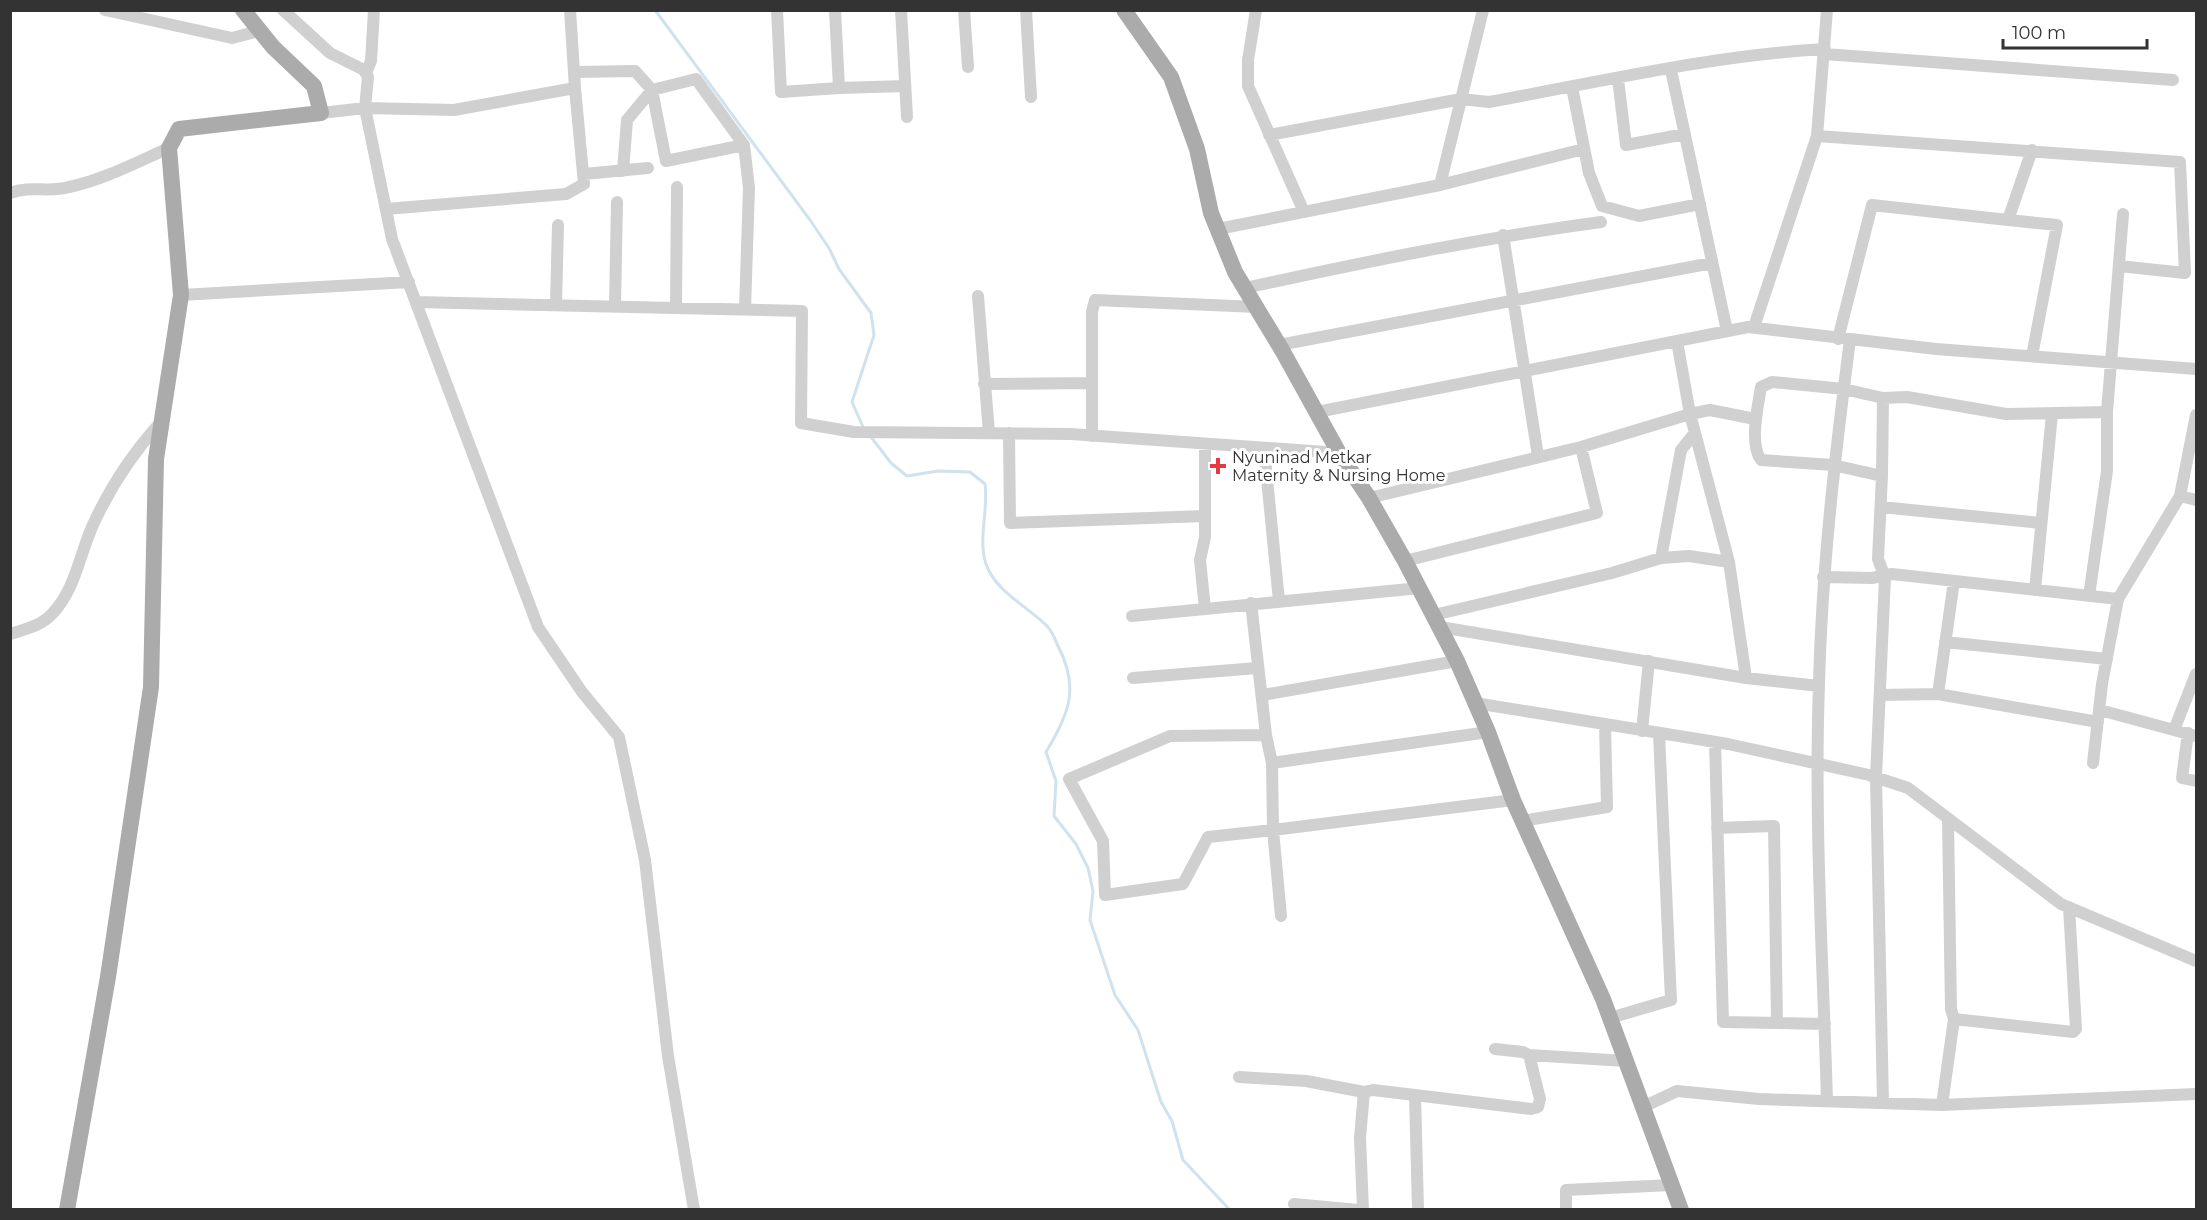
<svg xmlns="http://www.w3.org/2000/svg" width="2207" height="1220" viewBox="0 0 2207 1220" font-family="Montserrat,sans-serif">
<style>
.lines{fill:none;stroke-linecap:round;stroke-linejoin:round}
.stream{stroke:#cfe2ee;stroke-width:3}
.minor{stroke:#d0d0d0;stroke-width:12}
.major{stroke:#ababab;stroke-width:16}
.poi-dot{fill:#e63946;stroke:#fff;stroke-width:2}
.labels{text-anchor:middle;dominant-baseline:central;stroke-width:6;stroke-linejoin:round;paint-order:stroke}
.poi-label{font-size:16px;fill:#333;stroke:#fff;text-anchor:start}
</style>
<rect width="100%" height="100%" fill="#fff"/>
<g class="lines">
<path class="stream" d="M655 10 810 220 829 248 839 269 871 313 874 335 852 402 863 427
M871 437 891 463 907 476 938 471 970 472 985 484C989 511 976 543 988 569 1000 594 1028 607 1047 626 1052 631 1055 639 1058 646 1080 688 1069 714 1046 752L1056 781 1054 816 1076 844 1088 868 1093 891 1090 920 1115 995 1138 1030 1161 1102 1172 1121 1183 1160 1230 1210"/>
<path class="minor" d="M105 10 232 38 259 31
M283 10 330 53 364 70 368 77 365 108 454 110 575 88 570 10
M777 10 781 92 839 88
M835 10 839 88 905 86
M901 10 907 117
M964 10 968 67
M1026 10 1031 97
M1256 10 1248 60V86L1304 212
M1825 54 2173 80
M1671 70 1727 331
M574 72 635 71 652 90 666 161 744 145
M366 73 371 61 374 10
M1618 79 1626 145 1685 134
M1572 87 1589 173 1602 206 1639 216 1700 204
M321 113 365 108 392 239 538 627 582 692 619 737 645 860 668 1056 694 1210
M1269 135 1461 99 1489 102C1600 82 1713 55 1825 49
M1817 136 2180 162 2185 273 2119 266
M623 171 627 120 652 90 696 79 744 145 749 188 745 309
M584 174 648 168
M1440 185 1584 149
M10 193C32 185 47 193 69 187 103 180 137 162 169 148
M386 209 566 194 584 184 575 88
M2008 220 2057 225 2032 356
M1218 229 1440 185 1483 10
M1503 235 1538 456
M1245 288C1364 262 1481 238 1601 222
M181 295 409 282
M978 296 989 433
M416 302 802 311 801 423 854 432 1071 434 1339 453
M556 305 558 225
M615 306 617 202
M676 308 677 187
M1754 327 1817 136 1827 10
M1838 339 1872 205 2008 220 2032 150
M1677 341 1690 414 1710 410 1755 419
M1279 345 1712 263
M984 384 1091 383
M1883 398 1907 397 2006 414 2107 412
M1317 412 1748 327 1936 349 2196 369
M1009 433 1010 523 1205 516
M1092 436V312L1095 300 1257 307
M1205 444V537L1200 560 1205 609 1420 588
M1264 448 1279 601
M1882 476 1883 398 1844 389 1772 382 1761 387C1758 406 1749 444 1761 460L1833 465 1882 476 1878 559 1885 577 1876 777 1883 1103
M2180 496 2196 415
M1369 498 1581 447 1690 414 1729 562 1746 678
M1881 507 2041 523
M1661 558 1681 450 1694 434
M1405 561 1597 513 1581 447
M1823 577 1872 578 1892 574 2118 599
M2035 590 2052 414
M2089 596 2107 471V412L2123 214
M1251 603 1266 735 1272 763 1488 732
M1434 615 1612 573 1661 558 1689 556 1729 562
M1132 616 1205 609
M1440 627 1746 678 1819 686
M10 634C25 629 41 626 52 614 75 590 79 557 92 527 109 489 132 454 160 423
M1945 642 2107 659
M1133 678 1257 668
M1938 694 1954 581
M1263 695 1457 661
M1880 695 1938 694 2098 722
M1475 703 1728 744 1869 775 1908 788 2061 904 2196 961
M2100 710 2196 736
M2174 730 2196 674
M1642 731 1649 661
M2188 733 2182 778 2196 781
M1266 735 1170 736 1069 779 1103 841 1105 895 1183 884 1208 837 1273 830 1281 916
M1715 742 1723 1022 1825 1024
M1272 763 1273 830 1513 800
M2093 763 2102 684 2118 599 2180 496 2196 500
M1522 821 1607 807 1605 725
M1717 828 1774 826 1777 1023
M1610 1018 1671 1000 1659 734
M1954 1019 2073 1032 2076 1029 2069 907
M1495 1049 1523 1052 1529 1055 1626 1061
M1239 1077 1306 1081 1364 1092 1373 1090 1531 1109 1538 1107 1540 1099 1529 1055
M1415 1095 1418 1210
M1827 1101C1823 963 1814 823 1819 684 1822 568 1835 455 1850 340
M1942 1105 1954 1019 1951 1009 1948 821
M1643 1107 1677 1091 1759 1099 1942 1105 2196 1094
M1294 1204 1358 1210
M1363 1210 1360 1138 1364 1092
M1566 1210V1190L1672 1185"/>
<path class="major" d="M1124 10 1171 77 1197 149 1211 213 1235 272 1282 350 1339 453 1369 498 1405 561 1457 661 1488 732 1513 800 1603 999 1681 1210
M67 1210 108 977 151 687 156 459 181 295 169 148 179 129 321 113 314 86 273 47 243 10"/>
</g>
<path class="poi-dot" d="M1215 457h6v6h6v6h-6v6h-6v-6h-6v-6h6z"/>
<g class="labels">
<g class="poi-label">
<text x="1232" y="457">Nyuninad Metkar<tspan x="1232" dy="18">Maternity &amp; Nursing Home</tspan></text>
</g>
</g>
<rect width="2207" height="1220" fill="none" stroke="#333333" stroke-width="24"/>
<path d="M2003 39v9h144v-9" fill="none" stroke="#333333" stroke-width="3"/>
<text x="2012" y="39" font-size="18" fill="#333333" stroke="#ffffff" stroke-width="4.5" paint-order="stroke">100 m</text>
</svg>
